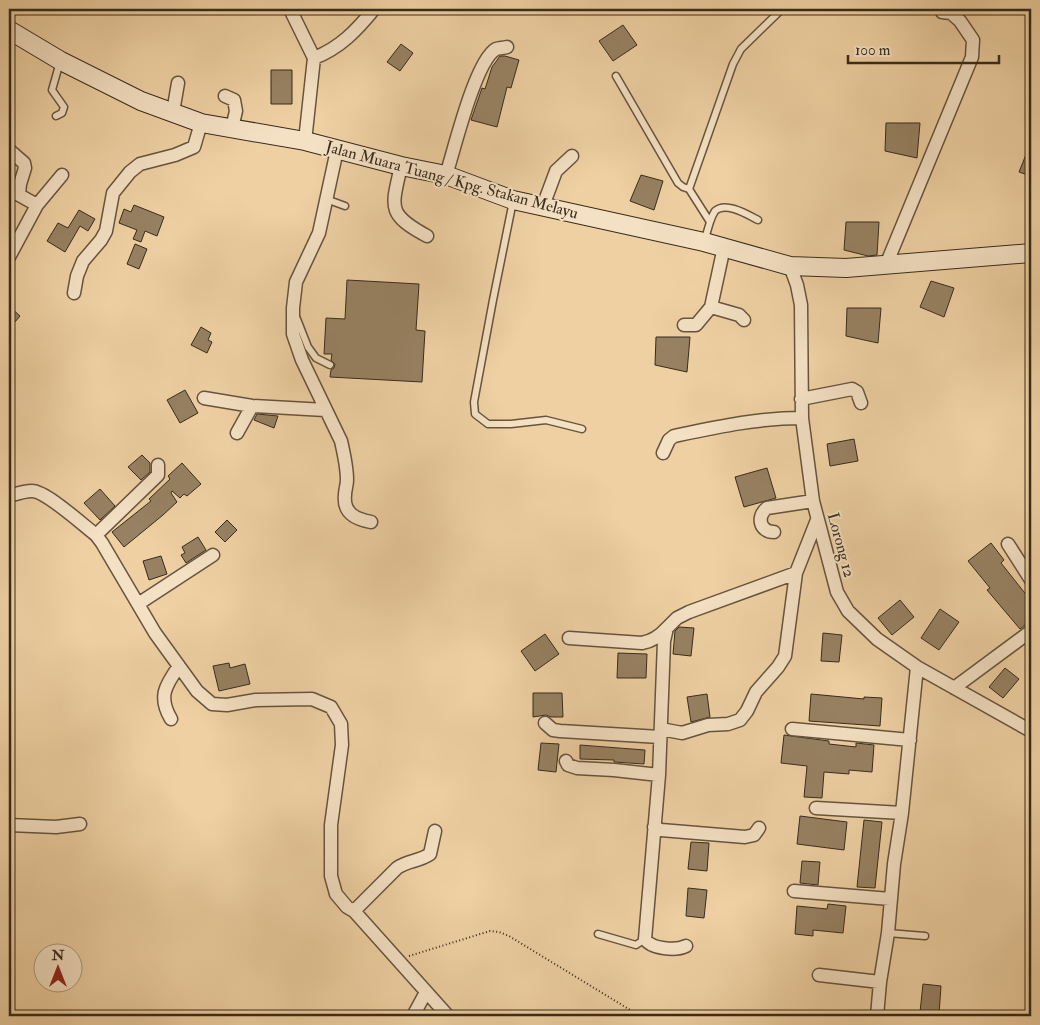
<svg xmlns="http://www.w3.org/2000/svg" width="1040" height="1025" viewBox="0 0 1040 1025" font-family="'IM FELL Double Pica',serif">
<style>
.building{fill:#978162;stroke:#382b1c}
.lines{fill:none;stroke-linecap:round;stroke-linejoin:round}
.lane-casing{stroke:#66543e;stroke-width:9}
.street-casing{stroke:#66543e;stroke-width:15}
.secondary-casing{stroke:#382b1c;stroke-width:20}
.path{stroke:#382b1c;stroke-width:2;stroke-dasharray:1 2.5;stroke-linecap:butt}
.lane{stroke:#f4e0c3;stroke-width:6}
.street{stroke:#f4e0c3;stroke-width:12}
.secondary{stroke:#f4e0c3;stroke-width:18}
.labels{text-anchor:middle;dominant-baseline:central;stroke-width:4;stroke-linejoin:round;paint-order:stroke}
.street-label{font-size:16px;fill:#382b1c;stroke:#f4e0c3}
</style>
<rect width="100%" height="100%" fill="#eed0a2"/>
<filter id="stains"><feTurbulence type="fractalNoise" baseFrequency=".004" numOctaves="4"/><feColorMatrix values="0 0 0 0 .2 0 0 0 0 .09 0 0 0 0 .02 0 0 0 .5 -.17"/></filter>
<radialGradient id="worn" r=".72"><stop offset=".6" stop-color="#630" stop-opacity="0"/><stop offset="1" stop-color="#630" stop-opacity=".3"/></radialGradient>
<path class="building" d="M623 25 637 45 613 61 599 41Z
M401 44 413 53 400 71 387 62Z
M500 56H505L519 60 511 88 507 87 497 127 471 120 482 88 485 89 492 67Z
M271 70H292V104H271Z
M886 123H920L917 158 885 151Z
M1031 142V176L1019 172Z
M641 175 663 181 654 210 630 201Z
M134 205 164 217 157 236 145 231 141 242 133 239 137 230 119 223 124 209 131 212Z
M79 210 95 219 88 231 80 226 65 252 47 241 58 223 68 228Z
M846 222H879L877 255 868 256 844 250Z
M135 244 147 249 139 269 127 264Z
M347 280 419 284 416 330 425 331 422 382 330 377 331 370 334 368 335 364 331 360 332 354H324L326 318 345 319Z
M931 281 954 288 944 317 920 307Z
M9 306 20 316 9 329Z
M847 308H881L878 343 846 336Z
M201 327 211 333 208 340 212 342 207 353 191 345Z
M656 337H690L687 372 655 365Z
M185 390 198 413 180 423 167 400Z
M257 414 278 416 274 428 254 420Z
M854 439 858 461 830 466 827 444Z
M142 455 150 463V472L141 480 128 467Z
M182 463 201 484 187 496 184 494 180 498 172 491 171 493 177 502 163 515 124 547 112 532 151 501 149 499 170 479 168 476Z
M767 468 776 498 744 507 735 477Z
M100 489 115 506 100 520 84 503Z
M227 520 237 530 225 542 215 532Z
M198 537 206 550 186 563 181 555 185 553 182 547Z
M991 543 1004 560 1001 563 1028 597 1031 594V620L1020 629 987 590 990 588 968 561Z
M161 556 167 574 149 580 143 561Z
M900 600 914 617 892 635 878 618Z
M940 609 959 622 939 650 921 638Z
M679 627 694 628 691 656 673 654 675 631Z
M823 633 842 635 839 662 821 661Z
M545 634 559 654 535 671 521 651Z
M618 653 647 654 646 678H617Z
M229 663 230 668 245 664 250 684 219 691 213 666Z
M1005 668 1019 679 1003 698 989 687Z
M533 693H562L563 717H551L546 715 533 717Z
M707 694 710 717 691 722 687 697Z
M811 694 864 699V697L882 698 880 726 809 721Z
M784 735 829 741V744L856 747V743L874 745 872 772 849 770V774L824 772 822 798 804 797 807 766 781 763Z
M541 743 559 744 556 772 538 770Z
M580 745 645 750 644 764 614 762V760L580 759Z
M800 816 847 822 844 850 797 844Z
M864 820 882 822 875 888 857 887Z
M691 842 709 843 707 871 688 869Z
M802 861 820 862 818 885 800 883Z
M688 888 707 890 704 918 686 916Z
M828 904 846 906 843 933 813 930V936L795 934 797 906 827 909Z
M923 984 941 986 939 1014 920 1012Z"/>
<g class="lines">
<g class="lane-casing">
<path id="lane" d="M616 76 678 183 683 187 689 189 710 222 704 242
M56 116 62 113 64 107 52 90 60 62
M689 189 733 64 741 49 782 9
M326 199 345 206
M513 201 493 300 474 402 475 414 488 424H511L546 420 582 429
M710 222C711 219 713 214 715 211 726 201 748 215 758 220
M297 319 308 347 316 358 330 365
M888 933 925 936
M598 934 636 945 645 939"/>
</g>
<g class="street-casing">
<path id="street" d="M290 9 314 58 305 141
M314 58C340 48 357 30 374 9
M225 96 234 100 236 111 232 128
M173 112 178 83
M9 150 24 163 25 168 20 184 19 195 37 205
M337 150 319 233 296 282 293 308V334L302 360 341 441C344 454 347 467 347 480 347 485 345 490 345 495 343 513 355 519 371 522
M401 166C392 207 386 214 427 236
M446 175C454 151 475 61 496 49 499 48 504 48 507 47
M543 206 556 171 572 156
M9 257 37 205 62 175
M886 265 972 57 973 40 960 21 951 13 942 12
M790 266 797 285 801 305 802 418 813 501 837 592 848 611 877 639 917 667 1031 731
M74 293 77 276 83 261 101 240 106 231 113 193 130 172 140 164 175 155 194 147 201 123
M711 307 739 315 744 320
M684 325H696L711 307 724 247
M204 398 252 406 325 410
M801 399 852 389 857 392 861 403
M237 433 252 406
M663 453 669 440 674 436C717 427 758 418 802 418
M9 496C16 494 24 491 32 491 46 491 83 525 96 535L102 543 155 633 197 691 212 704 227 705 256 700 312 699 331 707 341 724 342 745 331 825V876L336 894 347 907 354 911 448 1016
M774 532C760 532 756 517 767 508L813 501
M96 535 158 475V465
M1008 544 1031 580
M138 604 213 555
M569 638 642 643C653 641 660 636 667 628
M954 688 1031 631
M171 719C158 697 165 686 179 666
M545 723 553 730 560 731 660 737
M661 729 682 733 708 725 728 724 740 720 747 711 756 692 778 667 785 656 796 573 817 520
M792 729 910 740
M566 761 568 765 577 768 614 770 659 775
M816 808 902 813
M9 825 56 827 80 824
M654 827 661 830 745 837 754 835 759 828
M794 891 890 899
M354 911 397 868C408 860 418 862 430 854L435 831
M686 946C676 951 651 949 645 939L659 775 664 641 667 628 677 618 689 612 796 573
M819 975 880 982
M413 1016 426 992
M877 1016 880 982 888 933 894 864 902 813 917 667"/>
</g>
<g class="secondary-casing">
<path id="secondary" d="M9 30 61 61 141 101 201 123 305 141 401 166 446 175 513 200 704 242 790 266 846 268 1031 253"/>
</g>
<path class="path" d="M409 956 490 931 499 932 509 936 640 1016"/>
<use href="#lane" class="lane"/>
<use href="#street" class="street"/>
<use href="#secondary" class="secondary"/>
</g>
<g class="labels">
<g class="street-label">
<text transform="translate(452 180) rotate(15)">Jalan Muara Tuang / Kpg. Stakan Melayu</text>
<text transform="translate(841 545) rotate(75)">Lorong 12</text>
</g>
</g>
<rect width="1040" height="1025" fill="none" stroke="#eed0a2" stroke-width="30"/>
<rect x="10" y="10" width="1020" height="1005" fill="none" stroke="#382b1c" stroke-width="2.5"/>
<rect x="15" y="15" width="1010" height="995" fill="none" stroke="#382b1c"/>
<g transform="translate(58 968)"><circle r="24" fill="#f4e0c3" stroke="#a99880"/>
<path d="M0-4L9 19L0 12L-9 19Z" fill="#8f2418"/>
<text y="-8" font-size="14" font-weight="bold" text-anchor="middle" fill="#382b1c">N</text>
</g>
<path d="M848 55v8h151v-8" fill="none" stroke="#382b1c" stroke-width="2.5"/>
<text x="855" y="55" font-size="15" fill="#382b1c" stroke="#f4e0c3" stroke-width="4" paint-order="stroke">100 m</text>
<rect width="100%" height="100%" filter="url(#stains)"/>
<rect width="100%" height="100%" fill="url(#worn)"/>
</svg>
